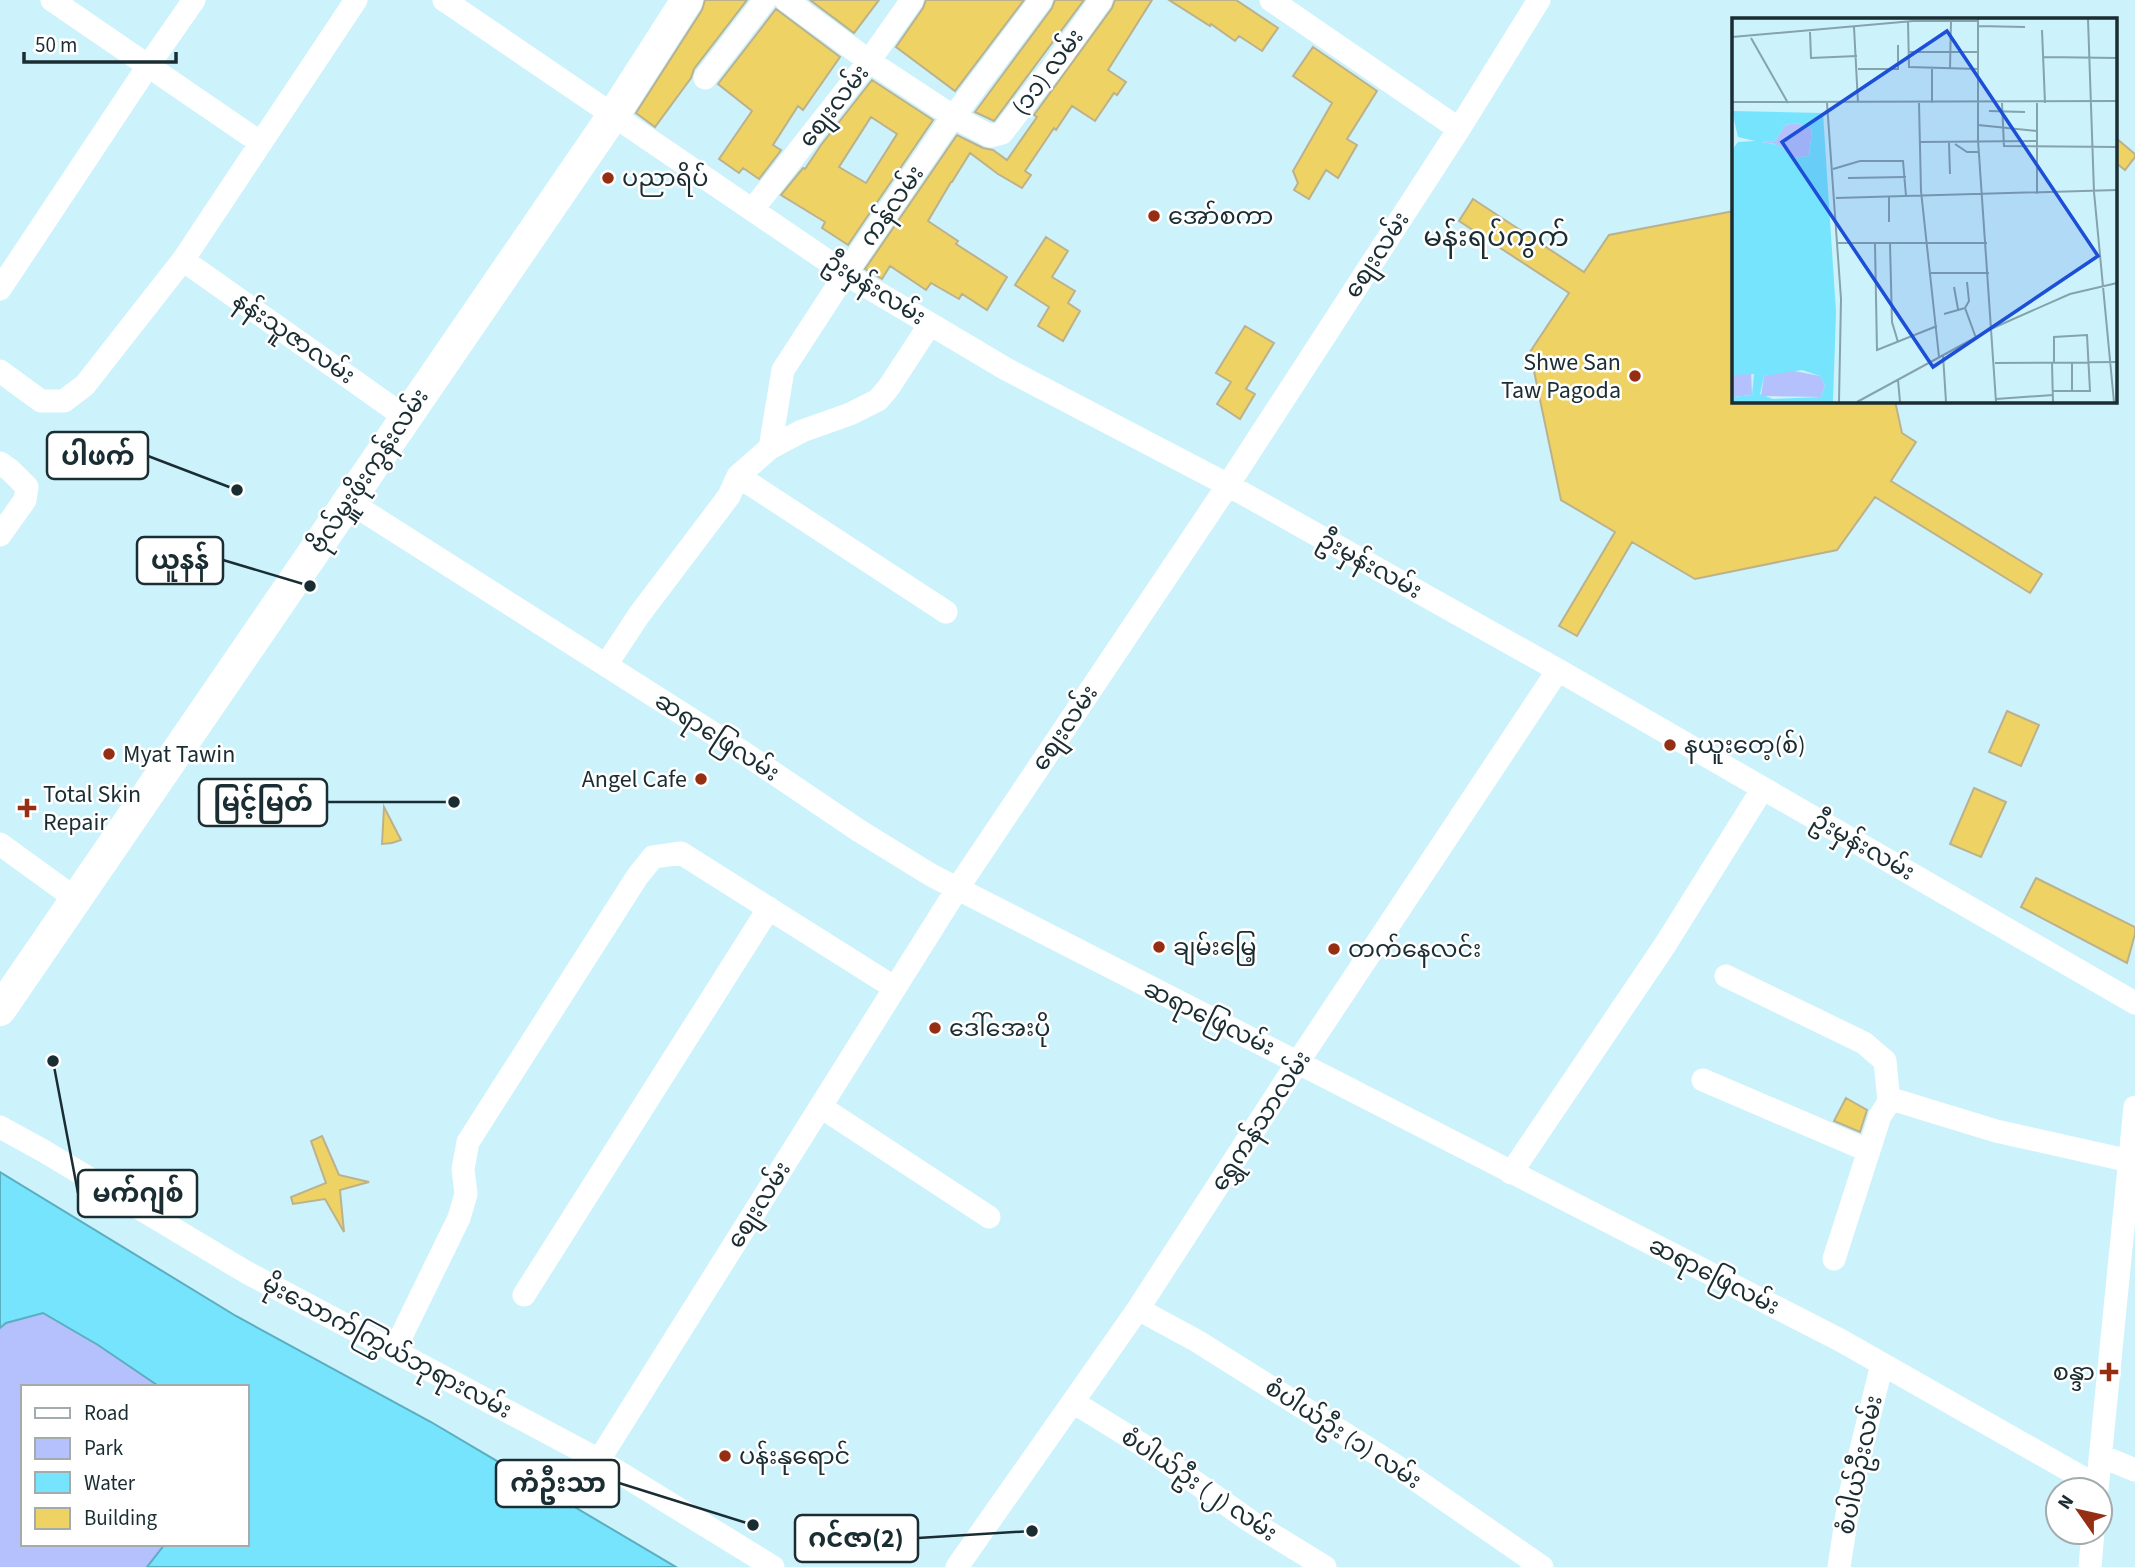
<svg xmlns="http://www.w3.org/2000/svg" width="2135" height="1567" viewBox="0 0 2135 1567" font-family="'Source Sans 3','Noto Sans Myanmar',sans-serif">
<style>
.green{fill:#b5c1fc}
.water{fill:#77e4fd;stroke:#5badc0;stroke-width:2}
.building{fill:#eed264;stroke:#bbb28d;stroke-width:2;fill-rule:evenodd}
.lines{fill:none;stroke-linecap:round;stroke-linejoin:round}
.street{stroke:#fff;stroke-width:23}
.secondary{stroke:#fff;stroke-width:32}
.poi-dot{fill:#962e13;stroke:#fff;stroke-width:2.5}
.labels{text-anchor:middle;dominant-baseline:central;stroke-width:5;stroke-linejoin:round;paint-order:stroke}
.street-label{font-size:24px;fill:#1a2d32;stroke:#fff}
.poi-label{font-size:24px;fill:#1a2d32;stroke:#fff;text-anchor:start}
.quarter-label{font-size:28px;fill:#1a2d32;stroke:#fff}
.inset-road{fill:none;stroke:#85a3ab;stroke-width:2}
.view{fill:#1d4ed8;fill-opacity:0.15;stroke:#1d4ed8;stroke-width:3.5}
.inset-edge{fill:none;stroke:#1a2d32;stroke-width:3.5}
.leader{fill:none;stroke:#1a2d32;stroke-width:2.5}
.callout-dot{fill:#1a2d32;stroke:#fff;stroke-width:2.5}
.callout{fill:#fff;stroke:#1a2d32;stroke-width:2.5}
.callout-label{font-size:26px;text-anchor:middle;font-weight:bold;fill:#1a2d32}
</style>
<rect width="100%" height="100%" fill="#ccf2fc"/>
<path class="green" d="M43 1313 98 1345 160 1387H23V1544H165L147 1567H0V1328L6 1323Z"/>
<path class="water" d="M0 1172 236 1316 431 1422 676 1567H147L165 1544H247V1387H160L98 1345 43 1313 6 1323 0 1328Z"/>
<path class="building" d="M705 0H747L694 69 691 78 655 127 636 113 702 10Z
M810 0H879L854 33Z
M926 0H1024L955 91 896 47 923 8Z
M1055 0H1084L994 121 975 112 1052 8Z
M1115 0H1152L1108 70 1126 82 1117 95 1114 93 1095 121 1072 106 1056 130 1054 128 1025 171 1031 175 1022 188 998 174 970 153 952 182H951L928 221 958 241 956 244 1007 277 987 310 962 294 959 299 931 283 926 290 890 266 882 279 865 269 957 135 983 148 993 150 1007 160 1037 117 1034 115 1112 8Z
M1169 0H1236L1278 28 1262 51 1239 36 1235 41 1211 24 1210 26Z
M776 9 840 57 803 110 798 106 773 145 781 150 779 153 759 179 743 168 739 173 719 159 752 111 718 84Z
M1313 47 1377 91 1347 139 1357 145 1338 178 1326 170 1309 199 1294 190 1298 183 1293 171 1332 103 1293 76Z
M872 80 933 120 848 245 822 228 825 222 781 195 803 168 805 169 821 145ZM871 117 897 134 866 183 839 167Z
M2116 138 2135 154V157L2125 170 2116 163Z
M1473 199 1584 272 1609 235 1734 211V401H1895L1902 433 1916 442 1891 481 2042 574 2030 593 1875 497 1837 550 1695 579 1632 542 1577 636 1559 626 1615 532 1561 500 1530 352 1569 293 1459 221Z
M1046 237 1068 251 1052 277 1075 291 1068 303 1080 311 1063 341 1038 326 1049 307 1015 285Z
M1245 326 1274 343 1246 389 1255 394 1240 419 1217 404 1231 382 1216 373Z
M2007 711 2039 725 2021 766 1989 752Z
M1974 788 2006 802 1981 857 1950 844Z
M384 807 401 840 392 843 382 844Z
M2036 878 2135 927V934L2127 963 2021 907Z
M1846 1098 1867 1110 1860 1132 1834 1121Z
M322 1136 339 1175 369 1182 340 1190 344 1232 325 1199 293 1204 291 1197 326 1183 311 1141Z"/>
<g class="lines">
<path class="street" d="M52 0 261 143
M444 0 851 277 1006 369 1228 485 1558 670 2135 1003
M786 0 869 61 954 117 990 136 1002 133 1056 63 1101 0
M1271 0 1459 129
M705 78 765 0
M753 209 869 61 912 0
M183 260 405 417
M0 289 148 66 194 0
M0 371 41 401H64L85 385 183 260 356 0
M770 448 802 431 850 414 878 400 889 387 930 324
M0 463 10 470 27 487 25 500 0 535
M738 476 946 612
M348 501 744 753 858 830 931 875 1840 1340 2097 1486
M606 665 639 615 729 496 738 476 770 448 783 370 846 273 945 128 1041 0
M0 844 76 899
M1726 976 1864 1043 1885 1061 1889 1102
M1703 1080 1869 1151
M821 1107 989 1217
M0 1127 42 1150 246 1272 599 1460 773 1567
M1511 1173 1665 945 1763 788
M1834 1259 1880 1116 1889 1102 1898 1101 1996 1131 2130 1161
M524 1295 769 908
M1138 1309 1197 1341 1396 1466 1542 1567
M394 1351 459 1218 466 1194 463 1169 468 1142 637 877 653 857 681 853 895 988
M1073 1402 1141 1444 1250 1521 1325 1567
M2101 1456 2135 1470
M599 1460 957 889 1228 485 1459 129 1539 0
M2097 1490 2135 1107
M957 1567 1138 1309 1298 1062 1558 670
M1839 1567 1850 1495 1882 1364
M2090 1567 2093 1532"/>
<path class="secondary" d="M0 1010 614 114 687 0"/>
</g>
<g class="poi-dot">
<circle cx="608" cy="178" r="7"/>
<circle cx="1154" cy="216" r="7"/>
<circle cx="1635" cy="376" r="7"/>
<circle cx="1670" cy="745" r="7"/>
<circle cx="109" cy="754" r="7"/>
<circle cx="701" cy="779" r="7"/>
<path d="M23.5 797.5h7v7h7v7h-7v7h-7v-7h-7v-7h7z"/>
<circle cx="1159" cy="947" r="7"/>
<circle cx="1334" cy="949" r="7"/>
<circle cx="935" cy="1028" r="7"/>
<path d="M2105.5 1361.5h7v7h7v7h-7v7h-7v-7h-7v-7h7z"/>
<circle cx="725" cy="1456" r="7"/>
</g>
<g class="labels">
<g class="street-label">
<text transform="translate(1048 72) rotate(-53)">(၁၁) လမ်း</text>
<text transform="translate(834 106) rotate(-52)">စျေးလမ်း</text>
<text transform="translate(892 206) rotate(-55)">ကန်လမ်း</text>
<text transform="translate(1377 255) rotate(-57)">စျေးလမ်း</text>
<text transform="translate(875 289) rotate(32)">ဦးမှန်းလမ်း</text>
<text transform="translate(294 338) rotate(35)">နန်းသူဇာလမ်း</text>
<text transform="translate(369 471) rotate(-56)">ဗိုလ်မှူးဖိုးကွန်းလမ်း</text>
<text transform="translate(1370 565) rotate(29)">ဦးမှန်းလမ်း</text>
<text transform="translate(1065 728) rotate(-56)">စျေးလမ်း</text>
<text transform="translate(717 737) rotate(33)">ဆရာဖြေလမ်း</text>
<text transform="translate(1863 846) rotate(30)">ဦးမှန်းလမ်း</text>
<text transform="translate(1209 1018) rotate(26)">ဆရာဖြေလမ်း</text>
<text transform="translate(1261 1121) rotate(-57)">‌ရွှေကန်သာလမ်း</text>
<text transform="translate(759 1205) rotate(-58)">စျေးလမ်း</text>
<text transform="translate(1714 1276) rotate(27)">ဆရာဖြေလမ်း</text>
<text transform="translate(387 1347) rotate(28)">မိုးသောက်ကြွယ်ဘုရားလမ်း</text>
<text transform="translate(1343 1434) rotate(33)">စံပါယ်ဦး (၁) လမ်း</text>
<text transform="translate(1860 1465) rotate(-78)">စံပါယ်ဦးလမ်း</text>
<text transform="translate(1199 1485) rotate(34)">စံပါယ်ဦး (၂) လမ်း</text>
</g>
<g class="poi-label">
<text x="622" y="178">ပညာရိပ်</text>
<text x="1168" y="216">အော်စကာ</text>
<text x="1621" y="362" text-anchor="end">Shwe San<tspan x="1621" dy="28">Taw Pagoda</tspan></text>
<text x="1684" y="745">နယူးတေ့(စ်)</text>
<text x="123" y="754">Myat Tawin</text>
<text x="687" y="779" text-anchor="end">Angel Cafe</text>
<text x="43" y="794">Total Skin<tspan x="43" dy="28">Repair</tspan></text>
<text x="1173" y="947">ချမ်းမြေ့</text>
<text x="1348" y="949">တက်နေလင်း</text>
<text x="949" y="1028">ဒေါ်အေးပို</text>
<text x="2095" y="1372" text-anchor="end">စန္ဒာ</text>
<text x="739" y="1456">ပန်းနုရောင်</text>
</g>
<g class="quarter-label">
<text x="1496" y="237">မန်းရပ်ကွက်</text>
</g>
</g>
<g transform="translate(1732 18)">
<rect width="385" height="385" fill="#ccf2fc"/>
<path d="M65 105 80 111 77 138 60 140 43 126 29 124 43 123 53 107ZM57 352 88 358 93 367 89 379 29 378 32 358ZM19 353 20 377 0 379V357Z" fill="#b5c1fc"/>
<path d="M0 93 91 95 104 294 101 384H0V379L20 377 22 356 0 357V132L6 124 23 123 6 119ZM65 105 80 111 77 138 60 140 47 127 29 124 43 123 53 107ZM70 352 88 358 93 367 89 379 41 381 28 376 32 358Z" fill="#77e4fd" fill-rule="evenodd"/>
<path class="inset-road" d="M246 1V122L264 384M356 1 362 174 382 384M176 3 177 49 246 51M246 8 293 9M122 9 126 85M310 12 313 85M78 14 79 40 125 38M0 19 181 3H246M19 20 56 85M176 34H246M312 39 385 40M126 51H166V27M218 51 219 3M0 84 385 83M95 85 109 281 107 384M187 85 189 173 207 339M200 85V51M270 85 272 128 385 129M257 93 293 94M246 107 305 113M188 124 305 123M217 125 218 156M223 126 235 134H247M101 151 128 143H171L174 178M116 160 174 159M305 176V85M157 178V204M104 180 385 172M106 225H255M143 226 145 332 205 308M158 226 160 304 166 324M199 255H257M222 269 226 291M233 290 237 283 235 264M212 296 233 290 244 320M211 337 214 384M263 345 385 344M320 345 321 384M340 345V373M166 362 168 384M321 373H358L355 317 322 319V345M264 381 321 377M125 384 261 310 338 276 385 265"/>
<path class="view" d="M215 13 366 238 201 349 50 124Z"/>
<rect width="385" height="385" class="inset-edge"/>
</g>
<path class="leader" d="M237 490L148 456M310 586L223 560M454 802L327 802M53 1061L78 1193M753 1525L619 1483M1032 1531L918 1538"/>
<g class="callout-dot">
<circle cx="237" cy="490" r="7"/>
<circle cx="310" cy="586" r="7"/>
<circle cx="454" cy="802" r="7"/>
<circle cx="53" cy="1061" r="7"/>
<circle cx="753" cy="1525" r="7"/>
<circle cx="1032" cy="1531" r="7"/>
</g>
<g class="callout">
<rect x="47" y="432" width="101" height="47" rx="7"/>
<rect x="137" y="537" width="86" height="47" rx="7"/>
<rect x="199" y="779" width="128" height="47" rx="7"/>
<rect x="78" y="1170" width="119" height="47" rx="7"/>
<rect x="496" y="1460" width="123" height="47" rx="7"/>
<rect x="795" y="1515" width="123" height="47" rx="7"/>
</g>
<g class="callout-label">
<text x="98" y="465">ပါဖက်</text>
<text x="180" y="569">ယူနန်</text>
<text x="263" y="811">မြင့်မြတ်</text>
<text x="138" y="1202">မက်ဂျစ်</text>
<text x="558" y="1492">ကံဦးသာ</text>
<text x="856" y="1547">ဂင်ဇာ(2)</text>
</g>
<rect x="21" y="1385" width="228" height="161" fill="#ffffff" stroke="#a3abad" stroke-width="2"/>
<rect x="35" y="1408" width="35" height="10" fill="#ffffff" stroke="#a3abad" stroke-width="2"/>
<text x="84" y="1420" font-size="21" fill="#1a2d32">Road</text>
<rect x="35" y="1438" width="35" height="21" fill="#b5c1fc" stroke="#a3abad" stroke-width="2"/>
<text x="84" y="1455" font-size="21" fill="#1a2d32">Park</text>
<rect x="35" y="1472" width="35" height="21" fill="#77e4fd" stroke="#a3abad" stroke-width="2"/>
<text x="84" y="1490" font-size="21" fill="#1a2d32">Water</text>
<rect x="35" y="1508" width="35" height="21" fill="#eed264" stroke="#a3abad" stroke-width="2"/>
<text x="84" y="1525" font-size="21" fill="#1a2d32">Building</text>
<g transform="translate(2079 1511) rotate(304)"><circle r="33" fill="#ffffff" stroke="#a3abad" stroke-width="2"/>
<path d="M0-5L12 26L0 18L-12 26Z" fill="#962e13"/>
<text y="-10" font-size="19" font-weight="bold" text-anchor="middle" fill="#1a2d32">N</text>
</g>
<path d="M24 52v10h152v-10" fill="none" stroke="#1a2d32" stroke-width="3.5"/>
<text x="35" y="52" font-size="21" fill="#1a2d32" stroke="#ffffff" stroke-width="5" paint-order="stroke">50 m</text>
</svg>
